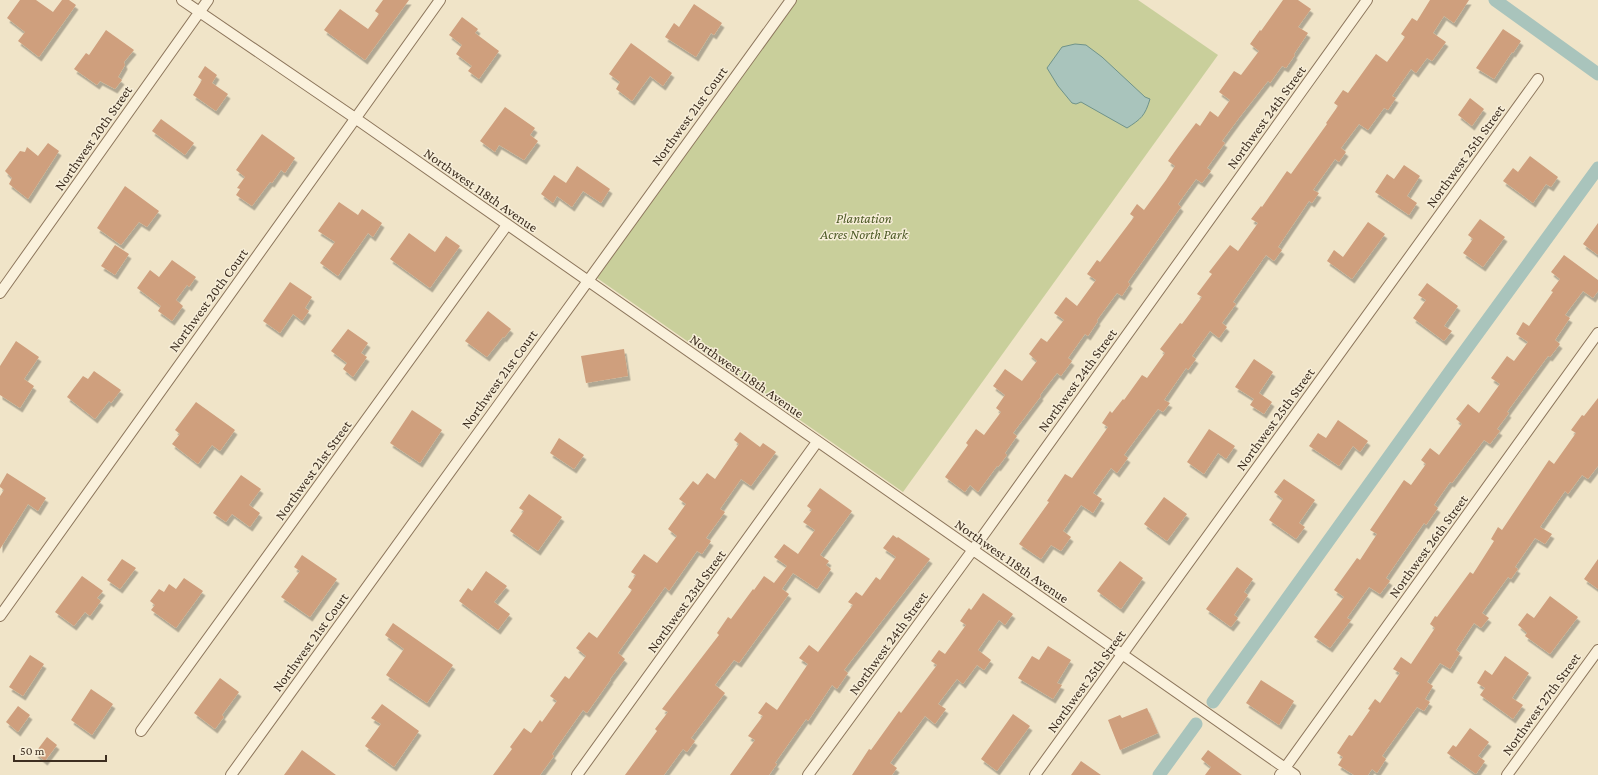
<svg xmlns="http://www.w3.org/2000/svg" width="1598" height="775" viewBox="0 0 1598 775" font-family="'Crimson Pro',serif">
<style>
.green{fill:#c9cf9b}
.water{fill:#a9c4bc;stroke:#6f938a}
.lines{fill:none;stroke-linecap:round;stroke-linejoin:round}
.canal{stroke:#a9c4bc;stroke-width:13}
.building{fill:#cf9f7d;filter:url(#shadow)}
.street-casing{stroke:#8d765c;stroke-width:12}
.street{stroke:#faf1dc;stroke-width:10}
.labels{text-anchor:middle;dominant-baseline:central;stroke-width:3;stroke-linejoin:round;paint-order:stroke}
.street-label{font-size:14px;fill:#3d2e20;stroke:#f7eed8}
.park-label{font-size:14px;font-style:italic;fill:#4d5a26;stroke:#f7eed8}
</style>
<defs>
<filter id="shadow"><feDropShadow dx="2.5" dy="4.5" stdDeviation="0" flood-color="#0004"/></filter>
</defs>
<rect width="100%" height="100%" fill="#f0e4c8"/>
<path class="green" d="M797 0H1138L1218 55 903 492 597 278Z"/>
<path class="water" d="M1075 44 1086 45 1102 57 1145 97 1150 99C1145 116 1141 119 1127 128L1081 102 1076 104 1072 103 1058 86 1047 68 1062 47Z"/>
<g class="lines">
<path class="canal" d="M1495 0 1598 74
M1213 702 1451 370 1598 168
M1159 775 1196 724"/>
</g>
<path class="building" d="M20 0H36L53 12 62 0H69L76 5 39 57 18 41 25 32 7 18Z
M383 0H409L365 60 324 30 340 9 368 29 379 14 375 11Z
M1283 0H1298L1311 9 1298 27 1308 33 1294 54 1295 55 1286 68 1282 66 1270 83 1268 81 1239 118 1222 141 1225 143 1207 168 1211 171 1202 183 1196 179 1178 204 1181 207 1128 282 1130 284 1122 296 1117 293 1097 320 1098 321 1088 336 1085 334 1068 358 1072 361 1061 376 1057 373 1040 395 1041 396 1013 433 1017 436 1005 453 1007 455 998 467 997 466 978 492 970 485 965 492 945 477 968 445 966 443 976 429 984 435 1001 412 996 408 1005 395 993 386 1005 369 1022 381 1037 361 1029 354 1041 338 1047 342 1064 320 1054 313 1066 297 1077 306 1096 280 1087 274 1097 260 1100 262 1134 217 1130 214 1137 204 1144 210 1166 180 1175 166 1168 161 1178 147 1196 123 1200 126 1210 111 1218 117 1230 100 1219 92 1234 71 1241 75 1259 51 1250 44 1260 30 1261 31Z
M1430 0H1469L1454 23 1444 16 1433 33 1446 42 1432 61 1427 58 1416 73 1411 69 1392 96 1396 98 1388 110 1384 108 1368 130 1359 124 1341 148 1346 152 1339 162 1335 159 1313 190 1319 193 1312 203 1309 201 1278 247 1282 250 1274 261 1266 255 1233 302 1236 304 1222 323 1227 327 1219 338 1210 331 1192 356 1196 359 1188 370 1186 368 1164 400 1170 403 1163 412 1158 409 1124 455 1128 458 1117 473 1111 468 1093 493 1102 499 1093 513 1081 505 1063 531 1071 537 1061 551 1051 545 1041 559 1019 544 1049 502 1047 501 1065 474 1072 478 1108 427 1102 423 1110 411 1112 413 1123 399 1124 400 1142 375 1147 378 1165 353 1160 349 1180 323 1182 324 1202 297 1197 294 1212 274 1209 272 1230 245 1238 251 1258 223 1251 219 1261 206 1262 207 1287 171 1291 174 1327 124 1326 123 1338 106 1334 103 1343 90 1348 93 1376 54 1387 62 1405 37 1401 34 1412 18 1417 21Z
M694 4 722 23 714 35 711 33 696 57 665 37 674 23 679 27Z
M462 17 478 29 475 33 499 51 479 79 468 71 472 66 456 54 462 45 449 35Z
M1503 29 1521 41 1513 53 1512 52 1494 79 1476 68Z
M106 30 134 50 124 62 125 65 118 77 122 80 115 89 100 81 97 85 74 69 86 53 89 55Z
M631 43 672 73 663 86 650 76 632 101 616 89 620 82 609 74Z
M205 66 217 75 212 83 228 94 216 111 193 95 202 80 198 77Z
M1470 98 1484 109 1472 126 1458 115Z
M505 107 535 128 530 135 538 141 524 160 499 145 495 152 480 141Z
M161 119 194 143 185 155 152 131Z
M262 134 295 158 285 173 281 170 272 183 270 182 252 206 236 195 240 189 237 188 245 177 236 170Z
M48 143 59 151 28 199 9 184 12 178 5 171 20 151 25 152 27 147 38 156Z
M1530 156 1558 177 1551 187 1546 184 1533 203 1503 181 1513 168 1518 172Z
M1404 165 1420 176 1407 196 1417 203 1409 215 1375 192 1387 174 1394 179Z
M577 166 610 189 601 203 583 191 572 207 557 196 553 203 541 194 554 175 566 183Z
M125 186 159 211 147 227 139 222 121 245 97 228Z
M339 202 358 215 362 209 382 223 373 237 368 233 338 276 320 263 335 242 318 231Z
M1480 219 1505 237 1483 267 1463 253 1473 239 1468 235Z
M1368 222 1385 234 1352 279 1327 261 1334 250 1343 257Z
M1598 223V255L1583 244Z
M409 233 435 252 446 236 460 246 430 288 390 259Z
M115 245 129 254 115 275 101 266Z
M1564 255 1598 280V291L1593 298 1583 291 1565 315 1570 318 1555 340 1560 344 1550 357 1548 356 1507 412 1509 413 1497 429 1500 431 1490 444 1484 440 1452 483 1450 482 1434 505 1438 508 1426 525 1424 523 1386 578 1390 581 1380 594 1369 587 1347 618 1351 620 1330 648 1314 637 1344 597 1334 590 1357 558 1360 560 1377 534 1370 530 1404 480 1411 485 1426 464 1421 460 1430 448 1439 455 1462 424 1456 419 1468 404 1479 413 1500 384 1491 378 1507 356 1514 361 1528 342 1516 334 1523 322 1529 326 1553 292 1551 291 1560 279 1551 272Z
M172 260 196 277 189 287 187 285 176 300 183 306 172 321 158 311 161 306 137 288 150 270 159 277Z
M290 282 312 297 305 308 309 311 302 321 293 314 280 333 263 321Z
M1427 283 1458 306 1444 326 1452 331 1444 341 1413 318 1426 300 1418 295Z
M488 311 511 329 504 338 503 337 487 357 465 341Z
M348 329 368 343 361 353 367 357 353 377 343 369 347 363 331 351Z
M16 341 39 357 24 379 34 386 20 408 0 395V366Z
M624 349 628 376 586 383 581 356Z
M1254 359 1273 372 1259 393 1272 402 1264 414 1250 405 1254 399 1235 387Z
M94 371 121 390 111 403 109 401 95 419 67 397 83 376 88 379Z
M1598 398V466L1588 479 1582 475 1568 494 1565 491 1540 527 1552 534 1545 544 1535 538 1515 567 1518 569 1511 579 1508 577 1482 613 1489 618 1481 628 1474 623 1456 650 1460 653 1450 669 1440 663 1427 682 1433 686 1425 699 1430 702 1424 711 1417 707 1382 756 1386 759 1377 773 1372 769 1368 775H1354L1338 765 1343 757 1337 753 1349 735 1352 736 1370 710 1368 709 1375 699 1380 703 1400 673 1393 669 1401 657 1411 664 1435 628 1430 624 1435 616 1437 617 1470 572 1473 574 1494 541 1491 539 1498 527 1502 530 1549 460 1554 464 1576 433 1571 430 1582 415 1584 416Z
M196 402 235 430 220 451 212 445 198 464 172 444 180 434 175 430Z
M412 410 442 430 420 463 390 443Z
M1338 420 1368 441 1360 452 1353 446 1339 466 1309 446 1318 433 1326 438Z
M1209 429 1235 446 1226 459 1218 453 1204 474 1187 462Z
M740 432 760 447 763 443 776 452 751 486 741 479 720 509 725 512 706 538 711 541 702 554 697 551 669 591 665 587 618 653 625 659 610 679H611L587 713 583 710 552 754 554 756 540 775H493L512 749 510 747 524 728 531 733 540 720 542 722 557 701 550 696 565 676 569 679 586 656 576 648 589 632 597 638 632 590 628 587 636 575 631 572 644 554 657 563 677 536 668 529 686 504 679 499 693 481 698 485 707 473 715 479 739 444 734 440Z
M559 438 584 455 574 469 550 453Z
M7 473 46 498 38 511 28 504 0 549V496L4 490 0 487V485Z
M241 475 261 489 249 505 260 513 250 527 232 514 226 522 213 513Z
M1284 479 1315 500 1299 523 1305 527 1296 539 1269 520 1283 499 1274 492Z
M820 488 852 511 820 555 829 561 826 565 831 569 817 589 793 573 782 589 789 594 739 663 734 660 715 685 725 693 691 738 695 741 687 752 683 749 664 775H625L657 731 655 729 668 712 662 709 719 635 717 633 728 617 731 619 753 589 754 590 764 576 774 583 787 566 774 557 784 544 798 554 815 530 803 522 812 510 807 506Z
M529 494 562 517 538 551 510 531 524 511 519 508Z
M1164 497 1187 514 1167 541 1144 524Z
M893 535 897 538 898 537 930 559 844 670 848 673 837 689 832 685 808 721 806 719 775 763 777 764 769 775H730L755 740 748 736 763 716 758 713 766 702 777 710 808 664 799 658 809 645 818 652 853 605 848 602 856 592 862 596 876 577 880 580 896 557 883 548Z
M302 555 337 579 310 617 281 597 300 571 294 567Z
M122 559 136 568 120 589 107 580Z
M1598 559V589L1584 579Z
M1120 561 1143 578 1121 609 1097 591Z
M1237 567 1253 579 1244 592 1248 595 1234 615 1238 618 1231 627 1206 609Z
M486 571 507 586 494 602 510 614 498 630 459 601 468 588 472 591Z
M82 576 103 591 97 598 101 601 90 616 85 612 74 626 55 612Z
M184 578 203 591 176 628 151 610 155 605 150 601 159 589 164 592 169 584 176 589Z
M983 593 1013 614 1005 625 999 620 978 650 991 660 984 670 977 665 963 684 957 679 938 704 946 709 935 724 925 716 890 763 897 768 892 775H852L869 749 871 750 899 711 901 713 937 665 931 661 939 650 945 654 966 625 960 621 969 608 971 610Z
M1550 596 1578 617 1550 654 1525 636 1527 633 1518 625 1527 613 1534 618Z
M393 623 453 665 427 703 386 675 404 649 385 635Z
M1048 646 1071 660 1057 683 1062 685 1053 699 1018 678 1032 656 1039 660Z
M30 655 44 664 23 696 9 687Z
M1505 656 1529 673 1512 698 1523 705 1513 719 1480 695 1485 688 1477 683 1485 670 1492 675Z
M220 678 239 692 222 715 224 717 215 729 194 713Z
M1261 680 1294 701 1279 725 1246 703Z
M91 689 113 704 92 735 71 720Z
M382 704 419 731 394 767 365 746 381 724 371 718Z
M18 706 30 715 18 732 6 722Z
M1147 708 1158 733 1120 750 1108 720 1120 715 1122 718Z
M1013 714 1030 726 997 771 981 759Z
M1470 728 1489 742 1478 756 1485 761 1476 774 1447 753 1453 745 1456 747Z
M47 737 57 745 45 761 35 753Z
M302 750 336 775H284Z
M1208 750 1242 775H1205L1211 767 1201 759Z
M1081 761 1101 775H1071Z"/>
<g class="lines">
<g class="street-casing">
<path id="street" d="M182 0 355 118 1295 775
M0 293 208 0
M0 616 440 0
M141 731 507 225
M231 775 791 0
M577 775 817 442
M808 775 972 551 1367 0
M1035 775 1538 79
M1280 775 1598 333
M1507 775 1598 650"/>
</g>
<use href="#street" class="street"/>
</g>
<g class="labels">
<g class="street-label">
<text transform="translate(689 116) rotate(-54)">Northwest 21st Court</text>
<text transform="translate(1266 117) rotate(-54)">Northwest 24th Street</text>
<text transform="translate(93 138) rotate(-55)">Northwest 20th Street</text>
<text transform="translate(1465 156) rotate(-54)">Northwest 25th Street</text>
<text transform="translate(481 190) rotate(35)">Northwest 118th Avenue</text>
<text transform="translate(208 300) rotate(-54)">Northwest 20th Court</text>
<text transform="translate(747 376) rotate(35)">Northwest 118th Avenue</text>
<text transform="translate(499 379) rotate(-54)">Northwest 21st Court</text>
<text transform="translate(1077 380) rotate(-54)">Northwest 24th Street</text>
<text transform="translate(1275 419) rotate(-54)">Northwest 25th Street</text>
<text transform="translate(313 470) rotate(-54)">Northwest 21st Street</text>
<text transform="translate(1428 546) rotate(-54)">Northwest 26th Street</text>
<text transform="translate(1012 561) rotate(35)">Northwest 118th Avenue</text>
<text transform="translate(686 601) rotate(-54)">Northwest 23rd Street</text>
<text transform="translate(310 642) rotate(-54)">Northwest 21st Court</text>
<text transform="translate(888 643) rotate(-54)">Northwest 24th Street</text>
<text transform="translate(1086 681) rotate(-54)">Northwest 25th Street</text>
<text transform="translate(1541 704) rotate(-54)">Northwest 27th Street</text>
</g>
<g class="park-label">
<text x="864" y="218">Plantation<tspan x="864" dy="16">Acres North Park</tspan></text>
</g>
</g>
<path d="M14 755v6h92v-6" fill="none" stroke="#3d2e20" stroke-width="2"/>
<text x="20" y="755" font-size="12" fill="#3d2e20" stroke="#f7eed8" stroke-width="3" paint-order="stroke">50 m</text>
</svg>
